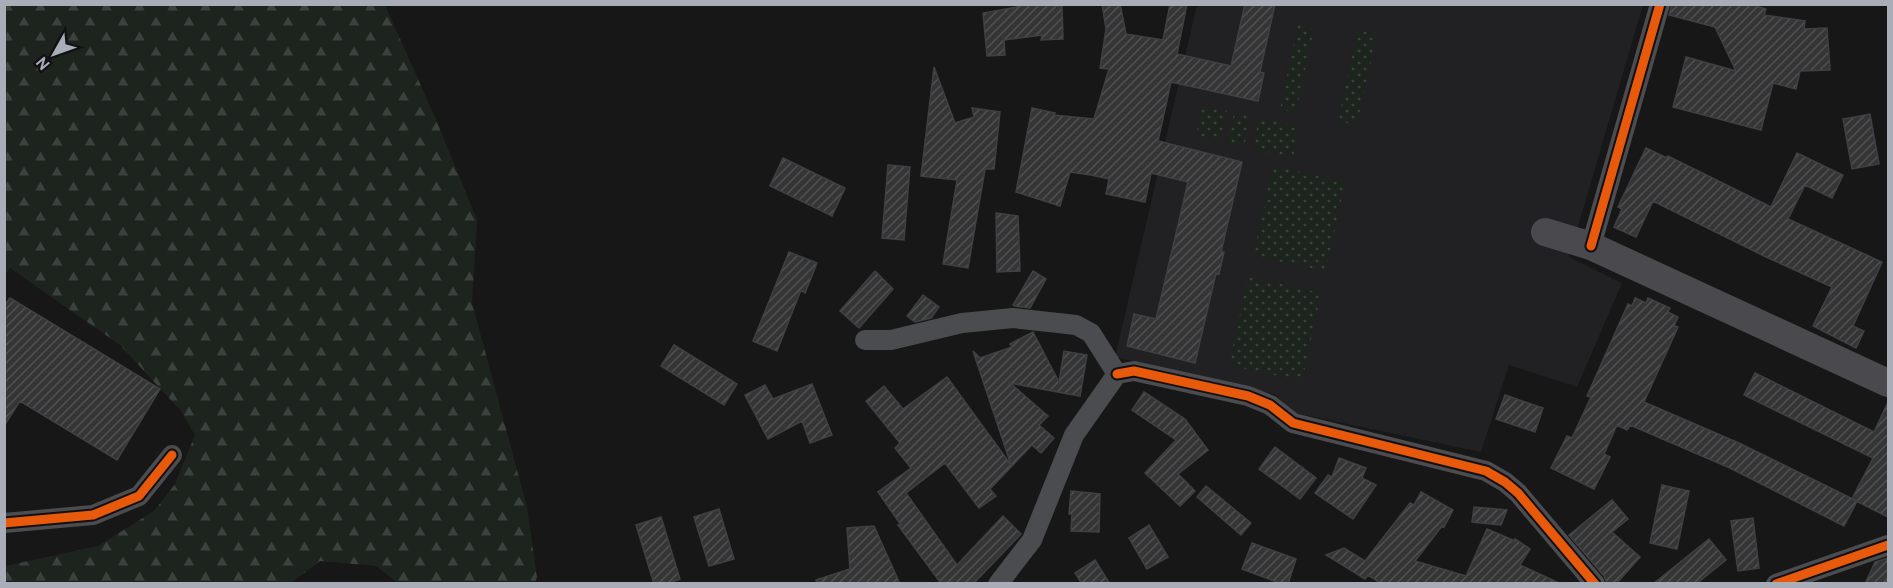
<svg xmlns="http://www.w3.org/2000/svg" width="1893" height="588" viewBox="0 0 1893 588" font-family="Overpass,sans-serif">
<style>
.built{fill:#212123}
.grass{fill:url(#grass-dots)}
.forest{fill:url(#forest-firs)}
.building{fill:url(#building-hatch);stroke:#3f4043;stroke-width:1.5}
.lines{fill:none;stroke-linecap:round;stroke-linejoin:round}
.street{stroke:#4b4c50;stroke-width:20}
.secondary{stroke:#4a4a4e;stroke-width:28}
.cycleway-casing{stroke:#111113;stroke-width:13}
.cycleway{stroke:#e8590c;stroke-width:9}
</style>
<defs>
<pattern id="grass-dots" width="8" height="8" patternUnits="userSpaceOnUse" patternTransform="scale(1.5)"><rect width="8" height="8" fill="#1d241e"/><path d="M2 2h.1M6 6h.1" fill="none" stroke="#3b413d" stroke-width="1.8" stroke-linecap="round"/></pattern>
<pattern id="forest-firs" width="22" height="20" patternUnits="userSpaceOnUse" patternTransform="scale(1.5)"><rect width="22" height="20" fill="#1d241e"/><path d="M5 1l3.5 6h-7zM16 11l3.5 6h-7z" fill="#3b413d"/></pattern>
<pattern id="building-hatch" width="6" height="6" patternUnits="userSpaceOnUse" patternTransform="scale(1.5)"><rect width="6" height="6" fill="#353536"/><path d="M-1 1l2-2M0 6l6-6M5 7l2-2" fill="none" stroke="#4f5051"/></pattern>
</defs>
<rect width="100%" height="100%" fill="#171717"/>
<path class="built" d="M1197 5H1643L1569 257 1622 283 1577 387 1509 365 1481 452 1295 413 1274 394 1115 357Z"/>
<path class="grass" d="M1298 25 1314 29 1296 112 1280 109Z
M1358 30 1377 34 1357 125 1338 121Z
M1202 106 1227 111 1220 141 1196 136Z
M1234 113 1250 116 1244 147 1227 143Z
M1259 118 1299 127 1293 157 1253 149Z
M1273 166 1345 182 1326 271 1253 256Z
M1248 277 1321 293 1302 381 1229 365Z"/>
<path class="forest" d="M5 5H385L434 115 477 220 472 303 527 507 537 577 535 583H398L376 566 320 561 291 583H5V566L98 546 154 511 175 484 195 435 181 411 120 345 10 268 5 274Z"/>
<path class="building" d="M1017 4 1062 6 1063 39 1041 40 1042 35 1004 40 1005 55 987 56 983 13 1017 7Z
M1102 4H1120L1126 34 1163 40 1170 4H1187L1177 54 1231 66 1245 4H1275L1260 72 1264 73 1258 101 1171 82 1158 141 1242 162 1221 252H1224L1219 274 1216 273 1195 363 1127 346 1134 314 1156 319 1188 182 1151 173 1145 202 1106 194 1109 179 1091 175 1070 172 1060 206 1016 192 1032 108 1055 113 1054 115 1094 119 1109 69 1100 68 1106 29Z
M1672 4H1749L1766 9 1764 15 1805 21 1804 29 1827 28 1830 70 1800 71 1796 89 1773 83 1761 130 1673 107 1686 57 1736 71 1715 27 1669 15Z
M934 67 955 123 974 117 972 108 1000 112 994 169H985L968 268 943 264 957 180 921 176Z
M1870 114 1879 164 1852 169 1843 119Z
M1646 148 1667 158 1668 156 1771 207 1797 153 1843 175 1832 198 1805 185 1788 219 1882 262 1853 326 1864 331 1856 348 1813 326 1832 287 1764 256 1653 201 1636 237 1614 227 1622 209 1618 207Z
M783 158 845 188 832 216 770 186Z
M888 165 910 167 904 240 882 238Z
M996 213 1018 216 1020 271 997 272Z
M789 252 817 263 805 293 801 290 777 351 753 341Z
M875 271 893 289 859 328 840 311Z
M1033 271 1046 279 1030 308 1015 306 1013 305Z
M923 295 939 307 931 318 915 322 907 316Z
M10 298 160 389 117 460 20 401 4 426V306Z
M1635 298 1646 303 1648 298 1670 308 1668 312 1678 317 1674 326 1678 327 1644 402 1741 444 1857 501 1844 526 1730 468 1630 425 1627 430 1617 425 1604 454 1610 457 1594 489 1551 468 1567 436 1572 438 1591 397 1587 396 1628 304 1632 306Z
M1033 332 1059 382 1064 351 1087 355 1080 396 1010 383 1048 416 1039 425 1054 438 1041 453 1032 445 990 489 996 496 979 508 945 463 906 493 957 565 1003 516 1021 534 973 584H938L940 582 898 525H901L878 492 911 468 895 448 900 443 866 401 884 386 903 409 947 377 1011 465 973 351 980 358 1012 347 1010 344Z
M674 345 737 384 724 405 661 366Z
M1755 373 1874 432 1888 402V517L1852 499 1873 458 1744 395Z
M812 384 832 435 810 443 802 421 768 439 745 395 765 385 773 399Z
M1144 392 1185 419 1208 450 1178 474 1195 491 1180 506 1145 473 1176 440 1132 410Z
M1505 395 1543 408 1535 432 1496 419Z
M1275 447 1316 478 1300 499 1259 469Z
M1339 458 1366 468 1362 478 1376 485 1353 519 1315 493 1328 475 1332 477Z
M1662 485 1689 491 1677 549 1650 543Z
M1206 486 1251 523 1241 535 1197 497Z
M1071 491 1100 494 1099 532 1071 531 1072 514H1069Z
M1421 492 1453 510 1444 527 1442 526 1415 561 1466 576 1487 529 1515 541V539L1530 549 1520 565 1561 584H1382L1368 575 1365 579 1326 555 1344 548 1365 561 1410 503 1414 505Z
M1612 500 1628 519 1612 532 1640 557 1616 584H1607L1604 576 1569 535Z
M1474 507 1507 510 1501 525 1472 522Z
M719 509 734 559 709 566 694 517Z
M661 517 680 579 667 584H654L636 525Z
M1753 518 1759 568 1738 571 1731 521Z
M1149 525 1168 557 1147 569 1129 538Z
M874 526 900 584H817L816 580 850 569 847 528Z
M1709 539 1726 560 1696 584H1653Z
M1252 543 1296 559 1288 584H1282L1242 569Z
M1888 558V584H1865L1875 562Z
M1095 560 1110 584H1082L1075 573Z"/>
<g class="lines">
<path class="street" d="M1591 246 1660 4
M865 340H891L962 323 1013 318 1076 325 1091 333 1117 374 1074 435 1032 540 998 584
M1117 374 1134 371 1248 396 1270 405 1293 423 1486 471 1505 482 1518 493 1595 584
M4 523 93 515 139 496 172 455
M1776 584 1888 545"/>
<path class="secondary" d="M1545 232 1591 246 1888 383"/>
<g class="cycleway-casing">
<path id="cycleway" d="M1591 246 1660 4
M1117 374 1134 371 1248 396 1270 405 1293 423 1486 471 1505 482 1518 493 1595 584
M4 523 93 515 139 496 172 455
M1776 584 1888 545"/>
</g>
<use href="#cycleway" class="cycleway"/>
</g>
<rect width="1893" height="588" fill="none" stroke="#a8adb8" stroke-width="12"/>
<g transform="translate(54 54) rotate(230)" stroke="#111113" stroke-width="4.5" paint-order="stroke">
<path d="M0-4.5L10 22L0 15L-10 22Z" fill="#a8adb8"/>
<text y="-9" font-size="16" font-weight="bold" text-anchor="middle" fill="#a8adb8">N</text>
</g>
</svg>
